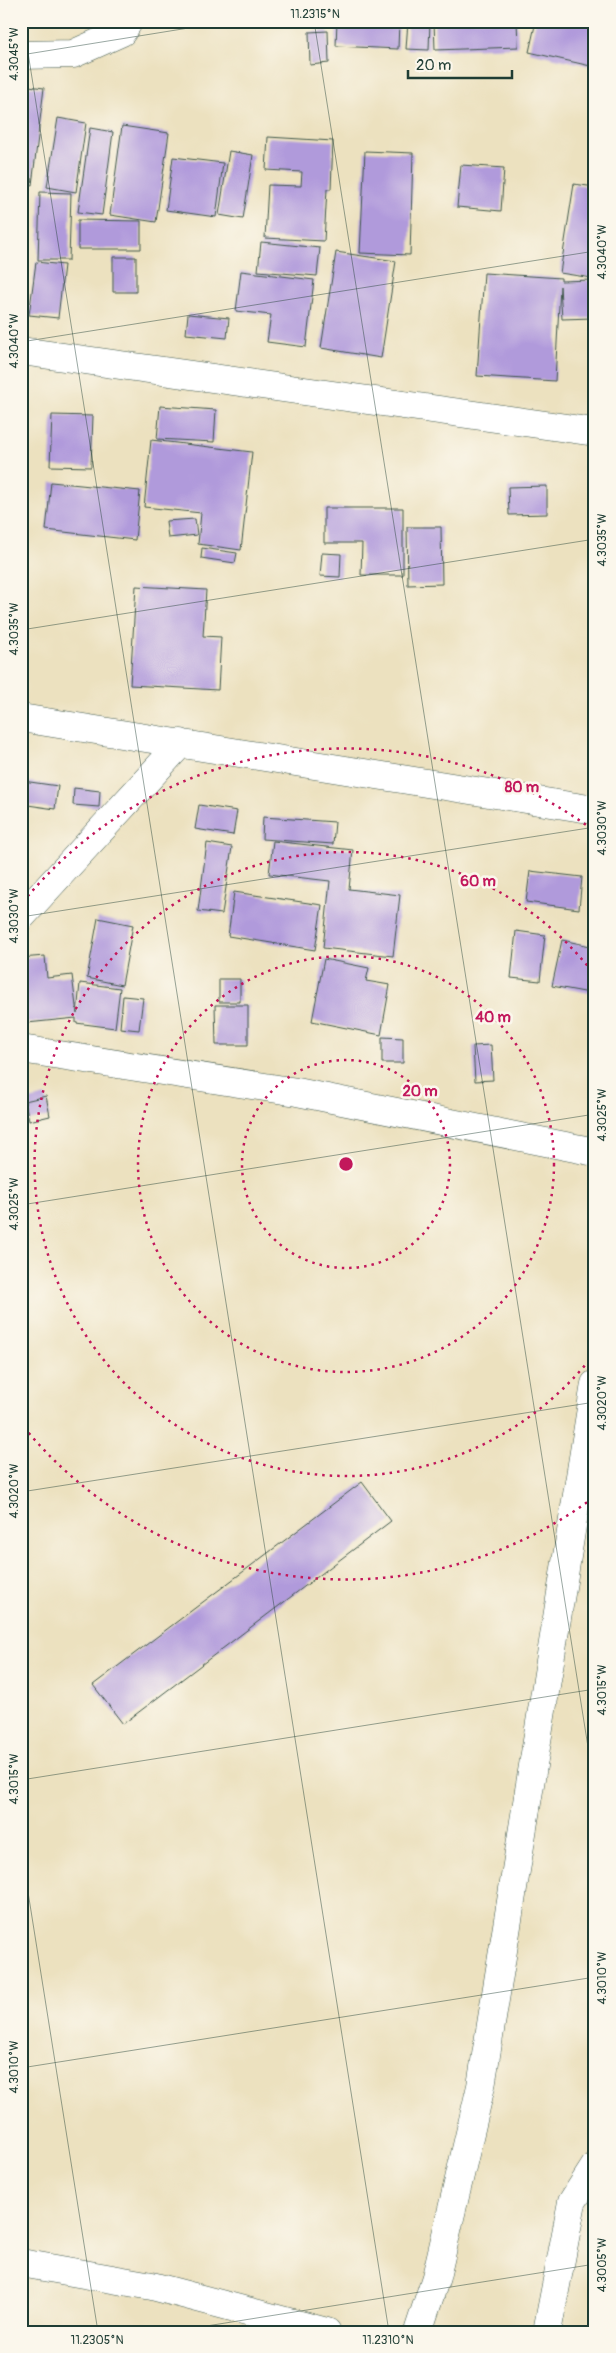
<svg xmlns="http://www.w3.org/2000/svg" width="616" height="2353" viewBox="0 0 616 2353" font-family="Pangolin,sans-serif">
<style>
.building{fill:#b09adb}
.lines{fill:none;stroke-linecap:round;stroke-linejoin:round}
.street-casing{stroke:#3e5649;stroke-width:29}
.street{stroke:#fff;stroke-width:28}
.ticks{fill:none;stroke:#1f3d34;stroke-width:1;stroke-opacity:0.45}
.ring{fill:none;stroke:#c2185b;stroke-width:2.5;stroke-dasharray:2.5 5}
.centre{fill:#c2185b;stroke:#fbf7ec;stroke-width:2.5}
.ring-label{font-size:15px;text-anchor:middle;font-weight:bold;fill:#c2185b;stroke:#fbf7ec;stroke-width:5;stroke-linejoin:round;paint-order:stroke}
.neatline{fill:none;stroke:#1f3d34;stroke-width:2}
.ticks-label{font-size:12px;text-anchor:middle;fill:#1f3d34}
</style>
<rect width="100%" height="100%" fill="#fbf7ec"/>
<filter id="ink" filterUnits="userSpaceOnUse"><feTurbulence type="fractalNoise" baseFrequency=".02" numOctaves="2"/><feDisplacementMap in="SourceGraphic" scale="10" xChannelSelector="R" yChannelSelector="G"/><feConvolveMatrix kernelMatrix="1 2 1 2 8 2 1 2 1" color-interpolation-filters="sRGB"/></filter>
<filter id="wash" filterUnits="userSpaceOnUse"><feTurbulence type="fractalNoise" baseFrequency=".0096" numOctaves="4" result="noise"/><feDisplacementMap in="SourceGraphic" scale="20" xChannelSelector="R" yChannelSelector="G"/><feGaussianBlur stdDeviation="1.12" result="paint"/><feColorMatrix in="noise" values="0 0 0 0 0 0 0 0 0 0 0 0 0 0 0 0 0 1.4 0 .05"/><feComposite in="paint" operator="in"/></filter>
<g filter="url(#wash)">
<rect width="100%" height="100%" fill="#ece1bf"/>
<g id="blocks">
<path class="building" d="M337 21H399L398 49 336 46Z
M408 21H430L429 50 406 49Z
M434 21H517L518 47 435 50Z
M536 21H595V67L529 52Z
M328 31 329 63 310 65 309 32Z
M21 85 44 88 32 185 21 183Z
M58 118 86 123 76 192 47 187Z
M122 126 169 133 156 222 110 215Z
M90 128 113 132 102 215 78 212Z
M268 137 333 141 331 189H327L324 241 265 238 268 185 301 186 302 172 266 170Z
M229 151 253 155 243 219 219 215Z
M365 151 413 153 410 255 360 253Z
M173 157 223 163 216 217 166 210Z
M461 165 504 168 501 211 457 207Z
M574 184 595 187V257L592 278 560 273Z
M21 187 30 188 22 243H21Z
M40 192 71 193 69 260H38Z
M78 220 141 221V249H78Z
M261 242 320 248 317 276 258 271Z
M336 252 396 261 381 358 321 348Z
M113 257H136V292H113Z
M36 262 64 265 58 318 29 315Z
M241 271 314 280 306 347 267 342 271 315 236 311Z
M484 273 561 278V281L592 280 593 318 562 319 560 286 555 381 477 376Z
M188 314 229 318 227 338 186 334Z
M160 406 216 410 214 442 157 439Z
M52 415 93 416 91 467 50 466Z
M151 440 252 452 241 550 198 544 201 513 144 507Z
M51 482 140 491 135 540 46 530Z
M547 486V514L509 515 508 487Z
M324 508H403V575H361L362 543H324Z
M195 519 197 535 168 538 166 521Z
M407 527H441L442 584 408 585Z
M202 548 237 553 235 563 201 558Z
M322 553 341 554 340 577 320 576Z
M136 586 206 590 203 636 221 637 218 690 130 685Z
M23 781 58 786 55 809 21 804Z
M74 788 100 791 99 807 73 805Z
M199 805 237 811 233 835 195 829Z
M263 817 335 822 333 844 262 839Z
M273 841 353 850 349 889 400 895 393 956 323 948 330 881 269 874Z
M207 843 232 847 222 914 198 911Z
M530 871 582 877 579 909 526 902Z
M234 892 322 905 315 950 228 936Z
M98 918 133 925 122 985 87 978Z
M516 931 545 935 540 981 511 978Z
M562 940 595 947V994L552 986Z
M45 956 47 978 72 975 77 1014 80 983 120 988 115 1028 76 1023V1018L27 1023 21 958Z
M324 959 369 968 366 981 390 985 381 1035 312 1021Z
M219 979H240V1002H219Z
M123 996 143 998 139 1030 120 1028Z
M215 1005H248V1045H216Z
M382 1037 403 1038V1063H382Z
M491 1045 493 1080 475 1081 473 1046Z
M46 1096 50 1116 29 1121 25 1101Z
M362 1482 391 1521 123 1724 93 1685Z"/>
</g>
</g>
<g filter="url(#ink)">
<use href="#blocks" fill-opacity="0" stroke="#3e5649" stroke-width="1"/>
<g class="lines">
<g class="street-casing">
<path id="street" d="M21 55 73 54 122 32 129 21
M21 351 595 432
M21 718 595 810
M21 917 181 743
M21 1049 297 1092 595 1152
M21 2263 152 2286 327 2332
M418 2332 436 2277 481 2086 595 1384
M547 2332 572 2202 595 2166"/>
</g>
<use href="#street" class="street"/>
</g>
</g>
<path class="ticks" d="M23 21 389 2332M314 21 595 1791M21 55 232 21M21 342 595 251M21 630 595 539M21 917 595 827M21 1205 595 1114M21 1492 595 1402M21 1780 595 1689M21 1848 98 2332M21 2068 595 1977M169 2332 595 2264"/>
<g class="ring">
<circle cx="346" cy="1164" r="104"/>
<circle cx="346" cy="1164" r="208"/>
<path d="M594 1354A312 312 0 1 1 594 974"/>
<path d="M593 1498A416 416 0 0 1 23 1426M23 902A416 416 0 0 1 593 830"/>
</g>
<circle cx="346" cy="1164" r="8" class="centre"/>
<g class="ring-label">
<text x="522" y="792">80 m</text>
<text x="478" y="886">60 m</text>
<text x="493" y="1022">40 m</text>
<text x="420" y="1096">20 m</text>
</g>
<rect width="616" height="2353" fill="none" stroke="#fbf7ec" stroke-width="55"/>
<path d="M408 70v8h104v-8" fill="none" stroke="#1f3d34" stroke-width="2.5"/>
<text x="416" y="70" font-size="15" fill="#1f3d34" stroke="#fbf7ec" stroke-width="4" paint-order="stroke">20 m</text>
<rect x="28" y="28" width="560" height="2298" class="neatline"/>
<g class="ticks-label">
<text x="315" y="18">11.2315°N</text>
<text transform="translate(14 54) rotate(-90)" y="4">4.3045°W</text>
<text transform="translate(602 252) rotate(-90)" y="4">4.3040°W</text>
<text transform="translate(14 341) rotate(-90)" y="4">4.3040°W</text>
<text transform="translate(602 540) rotate(-90)" y="4">4.3035°W</text>
<text transform="translate(14 629) rotate(-90)" y="4">4.3035°W</text>
<text transform="translate(602 828) rotate(-90)" y="4">4.3030°W</text>
<text transform="translate(14 916) rotate(-90)" y="4">4.3030°W</text>
<text transform="translate(602 1115) rotate(-90)" y="4">4.3025°W</text>
<text transform="translate(14 1204) rotate(-90)" y="4">4.3025°W</text>
<text transform="translate(602 1403) rotate(-90)" y="4">4.3020°W</text>
<text transform="translate(14 1491) rotate(-90)" y="4">4.3020°W</text>
<text transform="translate(602 1690) rotate(-90)" y="4">4.3015°W</text>
<text transform="translate(14 1779) rotate(-90)" y="4">4.3015°W</text>
<text transform="translate(602 1978) rotate(-90)" y="4">4.3010°W</text>
<text transform="translate(14 2067) rotate(-90)" y="4">4.3010°W</text>
<text transform="translate(602 2265) rotate(-90)" y="4">4.3005°W</text>
<text x="97" y="2344">11.2305°N</text>
<text x="388" y="2344">11.2310°N</text>
</g>
</svg>
